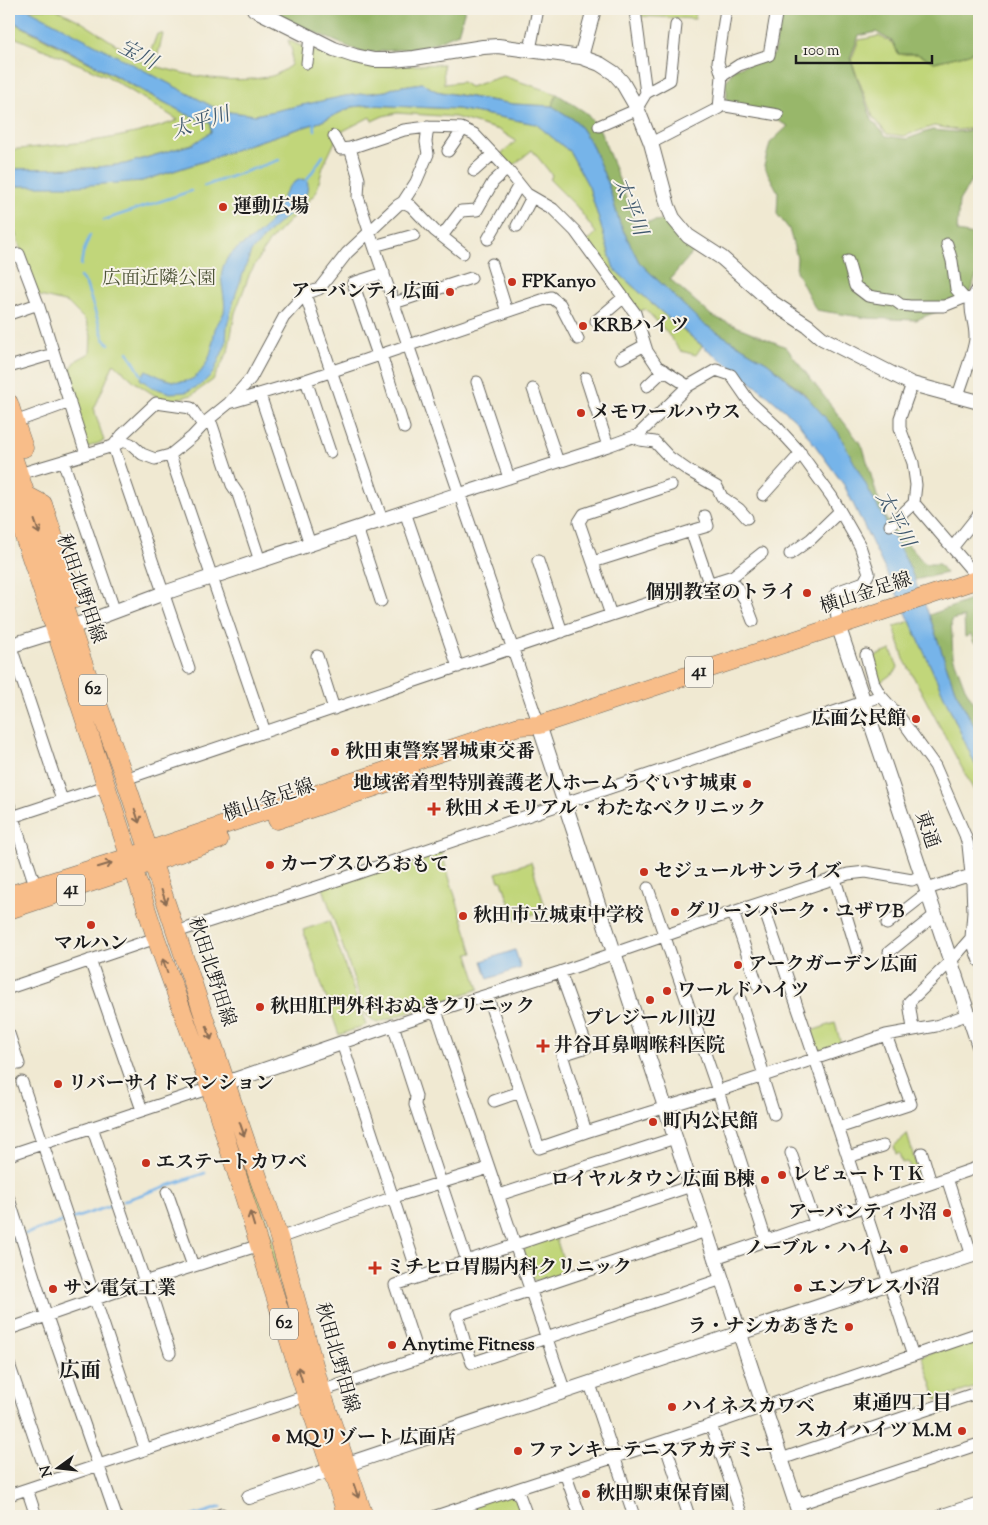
<svg xmlns="http://www.w3.org/2000/svg" width="988" height="1525" viewBox="0 0 988 1525" font-family="'Sorts Mill Goudy','Noto Serif JP',serif">
<style>
.green{fill:#c1d67a;stroke:#6e794b}
.forest{fill:#98b76a;stroke:#5a6a43}
.water{fill:#76b4e9;stroke:#496882}
.lines{fill:none;stroke-linecap:round;stroke-linejoin:round}
.stream{stroke:#76b4e9;stroke-width:2.5}
.minor-casing{stroke:#66645c;stroke-width:13}
.tertiary-casing{stroke:#66645c;stroke-width:16}
.primary-casing{stroke:#66645c;stroke-width:19}
.minor{stroke:#fff;stroke-width:11}
.tertiary{stroke:#fff;stroke-width:14}
.primary{stroke:#f8bd89;stroke-width:18}
.oneway{stroke:#8a6c52}
.poi-dot{fill:#c8321e;stroke:#f7f3e8;stroke-width:2}
.labels{text-anchor:middle;dominant-baseline:central;stroke-width:4;stroke-linejoin:round;paint-order:stroke}
.shield{fill:#f7f3e8;stroke:#5e5c59;stroke-width:1}
.shield-label{font-size:18px;font-weight:bold;fill:#1c1c1c}
.poi-label{font-size:19px;font-weight:bold;fill:#1c1c1c;stroke:#f7f3e8;text-anchor:start}
.park-label{font-size:19px;fill:#4e5438;stroke:#f7f3e8}
.street-label{font-size:19px;fill:#1c1c1c;stroke:#f7f3e8}
.water-label{font-size:20px;font-style:italic;fill:#40596e;stroke:#f7f3e8}
.neighbourhood-label{font-size:20px;font-weight:bold;fill:#1c1c1c;stroke:#f7f3e8}
.quarter-label{font-size:21px;font-weight:bold;fill:#1c1c1c;stroke:#f7f3e8}
</style>
<rect width="100%" height="100%" fill="#f7f3e8"/>
<filter id="ink" filterUnits="userSpaceOnUse"><feTurbulence type="fractalNoise" baseFrequency=".02" numOctaves="2"/><feDisplacementMap in="SourceGraphic" scale="10" xChannelSelector="R" yChannelSelector="G"/><feConvolveMatrix kernelMatrix="1 2 1 2 8 2 1 2 1" color-interpolation-filters="sRGB"/></filter>
<filter id="wash" filterUnits="userSpaceOnUse"><feTurbulence type="fractalNoise" baseFrequency=".0096" numOctaves="4" result="noise"/><feDisplacementMap in="SourceGraphic" scale="20" xChannelSelector="R" yChannelSelector="G"/><feGaussianBlur stdDeviation="1.12" result="paint"/><feColorMatrix in="noise" values="0 0 0 0 0 0 0 0 0 0 0 0 0 0 0 0 0 1.4 0 .05"/><feComposite in="paint" operator="in"/></filter>
<g filter="url(#wash)">
<rect width="100%" height="100%" fill="#f0e9d2"/>
<path class="green" d="M26 9H56L80 21 146 64 157 34H163L155 66C191 76 229 84 267 77 276 76 284 70 291 65L292 51 288 40C306 49 335 59 354 63 382 68 415 65 443 64L444 84 462 82 470 87 503 76 557 94 552 106 513 104 436 91 422 83 396 87 386 91 347 96 255 115 221 111Z
M633 9H696L695 19 636 16Z
M9 20 186 114 211 122V132L193 144 125 164 89 168 9 169V150C66 144 123 141 178 120L107 76 9 35Z
M879 36 894 44 898 54H917L935 62 969 54 979 45V134L973 130 974 128 957 130 934 126 904 136 887 134 873 117 851 60 859 40Z
M370 105 457 109 536 124 570 152 589 187 614 269 659 310 702 346 696 355 681 351 664 329 645 309 640 311 586 243 596 233 577 207 550 180 552 175 532 150 510 168 499 156 516 141 499 130 455 117 397 113 383 116 372 121 370 117 339 133 323 167 316 193 269 242 250 273 235 313 228 352 213 380 192 395 165 402 136 383 114 363 94 409 104 441 86 448 64 377 77 360 90 353 91 336 86 321 68 303 36 295 11 220 9 219V188L18 186 142 181 211 159 247 145 320 122 352 107Z
M910 621 979 773V800L904 659 894 627Z
M891 650 898 667 896 671 878 684 870 658Z
M440 848 473 953 468 954 479 989 377 1023 366 1015 323 888Z
M531 862 546 910 515 920 502 881H499L496 873Z
M329 921 366 1025 339 1035 303 930Z
M835 1023 841 1044 822 1050 816 1046 811 1031Z
M226 1105C241 1147 258 1189 270 1232 281 1270 289 1309 299 1347L225 1107Z
M907 1134 922 1184 916 1186 909 1164 906 1162 902 1163 899 1153 896 1154 894 1146Z
M555 1235 567 1272 537 1281 532 1278 524 1251 528 1244Z
M979 1337V1386L937 1400 922 1356Z
M517 1489 527 1516H439Z"/>
<path class="forest" d="M274 9H465L458 33 425 47 363 53 274 15Z
M781 9H979V45L969 54 934 62 917 54H898L893 42 876 32 859 36 850 58 872 120 886 136 907 139 932 130 956 132 973 130 979 134V179L973 178 959 201 957 232 974 235 978 272 967 299 916 320 867 318 816 310 796 271 797 258 789 229 777 214 778 192 764 166 770 143 788 126 764 114 726 107 727 92 725 83 734 69 774 55Z
M557 94 585 112 600 130 636 224 668 219 695 250 670 279 712 316 786 347 863 447 877 496 886 519 925 564H939L946 573 914 580 908 564 805 394 768 363 702 323 639 262 620 224 608 184 591 143 576 121 552 106Z
M971 600 979 610V642L974 643 971 635 965 637 964 617 951 620 953 656 965 688 979 711V735L955 690 929 615Z"/>
<path class="water" d="M9 9H28L221 111 255 115 345 96 386 91 396 87 422 83 436 91 446 93 513 104 552 106 576 121 591 143 608 184 620 224 639 262 702 323 768 363 808 398 838 432 908 564 929 615 955 690 979 735V773L910 621 844 485 798 422 761 390 704 347 659 310 614 269 589 187 570 152 536 124 457 109 370 105 352 107 320 122 247 145 211 159 142 181 78 186H18L9 188V169L89 168 125 164 193 144 211 132V123L186 114 34 32 9 20Z
M303 179 308 183 307 192 303 200 296 209 275 226 251 252 236 293 227 326 226 344 213 373 201 385 186 392 170 393 152 387 140 379 146 370C174 385 196 391 210 355 213 346 213 337 215 329 217 323 222 318 224 312 227 298 218 281 223 267 228 251 244 245 256 236 263 231 269 224 273 216 281 204 285 182 303 179Z
M515 950 521 968 488 979 482 961Z"/>
<g class="lines">
<path class="stream" d="M314 122 315 130
M306 181 323 156
M204 186 279 160
M104 220 191 191
M81 265 83 253 90 235
M80 277 86 284 104 339 109 344
M128 352 142 376
M123 1201 205 1173
M72 1219 113 1205
M25 1234 65 1221
M9 1240 17 1237
M193 1516 221 1507"/>
</g>
</g>
<g filter="url(#ink)">
<g class="lines">
<g class="minor-casing">
<path id="minor" d="M635 10 646 93
M530 50 538 9
M307 63 310 37
M722 76 739 65 769 55 777 9
M720 105 778 115
M637 108 646 93 670 80 676 25
M599 126 638 109
M334 136 341 149 350 148 359 179 358 197 374 246 539 725
M651 143 719 108 722 76 718 62 726 9
M350 148 404 130 428 127 461 128 474 134 507 169 527 194 553 209 575 231 635 313 647 351 657 366 688 386
M448 151 463 129
M474 171 493 154
M403 202 416 182 428 154 426 142 428 127
M517 226 532 197
M442 236 461 211 477 210 493 182 507 169
M488 239 519 185
M947 244 952 261 956 289 964 298
M374 246 414 235
M9 257 19 254 38 304 86 454
M848 261 855 286 868 296 894 300 901 305 910 306H944L964 298 971 299
M492 264 507 312
M305 294 382 520
M394 303 471 278
M9 314 38 304
M596 321 624 297
M381 354 404 428
M378 355 353 283 384 273
M621 358 645 345
M9 367 53 354
M586 378 608 446
M306 380 330 452
M477 382 509 478
M647 386 664 370
M533 389 558 462
M260 395 310 544
M958 396C962 382 974 352 975 339 976 316 963 309 979 287
M229 403 306 380 551 297 560 304 578 339
M208 420 212 425 232 485 238 494 260 561
M15 422 70 402
M633 437 640 440 655 442 669 457 689 471 717 487 722 497 739 509 747 518
M114 445 122 435 156 403 191 408 203 425
M113 446 189 668
M170 455 265 732
M63 461 115 612
M9 477 113 446 123 441 131 444 142 454 155 459 170 455 192 437 208 420 229 403 251 378 284 317 305 294 319 289 347 253 398 205 403 202 411 206 435 231 463 253
M459 494 608 446 638 435 688 386 716 370 731 375 749 401 776 426 798 450 832 497 860 546 869 573 864 582 839 591 834 596 838 625
M763 495 801 453
M914 503 979 579
M405 512 458 667
M890 525 914 503 916 485 913 463 900 428V418L912 384
M357 528 381 601
M691 531 708 526 705 516
M952 548 979 514
M790 554 811 539 840 511
M538 561 562 632
M593 562 691 531 709 583
M730 577 745 600 753 621
M611 615 579 522 584 514 671 485
M9 641 62 800
M866 655 874 684 881 696
M317 656 334 709
M125 779 611 615 733 576 762 553
M9 805 37 891
M9 818 106 786
M835 879 857 951
M648 888 718 1091 766 1240
M927 889 971 875
M762 903 830 1103 913 1356
M733 912 757 984
M887 924 919 899 928 893
M176 932 320 886 881 696 899 716 935 766 965 835 968 845 972 884 973 912 971 938 979 961
M889 952 935 915
M90 960 142 1110
M560 972 587 1047 562 1055 586 1132
M9 988 156 938
M487 995 539 1148 586 1132 718 1091 886 1035 936 1026 969 1014
M740 999 764 1075
M436 1011 565 1392
M393 1025 416 1096 415 1105 467 1261
M913 1029 909 1002 951 961 971 938
M9 1034 19 1064
M762 1076 774 1114
M22 1082 145 1448
M494 1101 520 1092
M92 1127 145 1282
M838 1128 911 1104 886 1035
M791 1153 815 1223
M922 1153 931 1183
M9 1155 210 1088
M848 1157 883 1146
M947 1178 972 1256
M167 1192 193 1266
M499 1195 675 1138
M9 1199 44 1308 116 1516
M279 1238 394 1197 489 1168
M715 1258 979 1167
M419 1277 342 1043 436 1011 560 972 733 912 848 874 866 872 912 880 922 875
M147 1281 170 1353
M9 1329 147 1281 260 1245
M465 1343 457 1315 706 1231
M419 1358 395 1285 691 1186
M9 1364 49 1481
M590 1384 634 1516
M711 1425 979 1333
M781 1459 979 1392
M565 1473 580 1516
M27 1489 36 1516
M517 1489 664 1441
M9 1495 465 1343 472 1363 722 1279
M796 1505 979 1444
M216 1516 222 1514
M436 1516 517 1489 527 1516
M689 1516 664 1441 711 1425 742 1516"/>
</g>
<g class="tertiary-casing">
<path id="tertiary" d="M254 9 334 49 355 56 374 60H391L414 58 483 47 498 46 581 57 600 64 614 73 622 82 637 108 651 143 668 206 673 218 688 236 722 258 773 303 808 326 822 338 912 384 979 402
M581 57 594 9
M838 625 979 1046
M9 646 89 621 164 593 459 494
M539 725 800 1516
M217 1086 342 1043
M249 1497 979 1253
M943 1516 979 1504"/>
</g>
<g class="primary-casing">
<path id="primary" d="M9 403 15 422 9 434
M15 422 24 448
M9 445 80 654 125 779 226 1083 279 1238 321 1390 364 1516
M9 492 56 632 156 938 210 1088 306 1395 347 1516
M26 495 43 504 67 576 58 588
M67 576 75 599
M277 820 411 775
M9 895 129 857 519 726 539 725 979 579
M9 910 219 840"/>
</g>
<use href="#minor" class="minor"/>
<use href="#tertiary" class="tertiary"/>
<use href="#primary" class="primary"/>
</g>
<defs><path id="oneway-shaft" d="M-6 0H5M1.5-3L5.5 0L1.5 3" fill="none" stroke-width="1.6" stroke-linecap="round" stroke-linejoin="round" transform="scale(1.25)"/></defs>
<g class="oneway">
<use href="#oneway-shaft" transform="translate(37 527) rotate(71)"/>
<use href="#oneway-shaft" transform="translate(137 816) rotate(72)"/>
<use href="#oneway-shaft" transform="translate(105 865) rotate(-17)"/>
<use href="#oneway-shaft" transform="translate(164 897) rotate(71)"/>
<use href="#oneway-shaft" transform="translate(165 966) rotate(-109)"/>
<use href="#oneway-shaft" transform="translate(209 1033) rotate(72)"/>
<use href="#oneway-shaft" transform="translate(242 1129) rotate(71)"/>
<use href="#oneway-shaft" transform="translate(252 1219) rotate(-107)"/>
<use href="#oneway-shaft" transform="translate(300 1374) rotate(-107)"/>
<use href="#oneway-shaft" transform="translate(356 1491) rotate(71)"/>
</g>
</g>
<g class="poi-dot">
<circle cx="223" cy="207" r="5"/>
<circle cx="512" cy="282" r="5"/>
<circle cx="450" cy="292" r="5"/>
<circle cx="583" cy="326" r="5"/>
<circle cx="581" cy="413" r="5"/>
<circle cx="807" cy="593" r="5"/>
<circle cx="916" cy="719" r="5"/>
<circle cx="335" cy="752" r="5"/>
<circle cx="747" cy="784" r="5"/>
<path d="M431.5 801.5h5v5h5v5h-5v5h-5v-5h-5v-5h5z"/>
<circle cx="270" cy="865" r="5"/>
<circle cx="644" cy="872" r="5"/>
<circle cx="675" cy="912" r="5"/>
<circle cx="463" cy="916" r="5"/>
<circle cx="91" cy="925" r="5"/>
<circle cx="738" cy="965" r="5"/>
<circle cx="667" cy="991" r="5"/>
<circle cx="650" cy="1000" r="5"/>
<circle cx="260" cy="1007" r="5"/>
<path d="M540.5 1038.5h5v5h5v5h-5v5h-5v-5h-5v-5h5z"/>
<circle cx="58" cy="1084" r="5"/>
<circle cx="653" cy="1122" r="5"/>
<circle cx="146" cy="1163" r="5"/>
<circle cx="782" cy="1175" r="5"/>
<circle cx="765" cy="1180" r="5"/>
<circle cx="947" cy="1213" r="5"/>
<circle cx="904" cy="1249" r="5"/>
<path d="M372.5 1260.5h5v5h5v5h-5v5h-5v-5h-5v-5h5z"/>
<circle cx="798" cy="1288" r="5"/>
<circle cx="53" cy="1289" r="5"/>
<circle cx="849" cy="1327" r="5"/>
<circle cx="392" cy="1345" r="5"/>
<circle cx="672" cy="1407" r="5"/>
<circle cx="962" cy="1431" r="5"/>
<circle cx="276" cy="1438" r="5"/>
<circle cx="518" cy="1451" r="5"/>
<circle cx="586" cy="1494" r="5"/>
</g>
<g class="labels">
<g class="shield">
<rect x="685" y="656.5" width="28" height="31" rx="4"/>
<rect x="79" y="674.5" width="28" height="31" rx="4"/>
<rect x="57" y="874.5" width="28" height="31" rx="4"/>
<rect x="270" y="1308.5" width="28" height="31" rx="4"/>
</g>
<g class="shield-label">
<text x="699" y="672">41</text>
<text x="93" y="690">62</text>
<text x="71" y="890">41</text>
<text x="284" y="1324">62</text>
</g>
<g class="poi-label">
<text x="233" y="207">運動広場</text>
<text x="522" y="282">FPKanyo</text>
<text x="440" y="292" text-anchor="end">アーバンティ広面</text>
<text x="593" y="326">KRBハイツ</text>
<text x="591" y="413">メモワールハウス</text>
<text x="797" y="593" text-anchor="end">個別教室のトライ</text>
<text x="906" y="719" text-anchor="end">広面公民館</text>
<text x="345" y="752">秋田東警察署城東交番</text>
<text x="737" y="784" text-anchor="end">地域密着型特別養護老人ホーム うぐいす城東</text>
<text x="445" y="809">秋田メモリアル・わたなべクリニック</text>
<text x="280" y="865">カーブスひろおもて</text>
<text x="654" y="872">セジュールサンライズ</text>
<text x="685" y="912">グリーンパーク・ユザワB</text>
<text x="473" y="916">秋田市立城東中学校</text>
<text x="91" y="944" text-anchor="middle">マルハン</text>
<text x="748" y="965">アークガーデン広面</text>
<text x="677" y="991">ワールドハイツ</text>
<text x="270" y="1007">秋田肛門外科おぬきクリニック</text>
<text x="650" y="1019" text-anchor="middle">プレジール川辺</text>
<text x="554" y="1046">井谷耳鼻咽喉科医院</text>
<text x="68" y="1084">リバーサイドマンション</text>
<text x="663" y="1122">町内公民館</text>
<text x="156" y="1163">エステートカワベ</text>
<text x="792" y="1175">レピュートＴＫ</text>
<text x="755" y="1180" text-anchor="end">ロイヤルタウン広面 B棟</text>
<text x="937" y="1213" text-anchor="end">アーバンティ小沼</text>
<text x="894" y="1249" text-anchor="end">ノーブル・ハイム</text>
<text x="386" y="1268">ミチヒロ胃腸内科クリニック</text>
<text x="808" y="1288">エンプレス小沼</text>
<text x="63" y="1289">サン電気工業</text>
<text x="839" y="1327" text-anchor="end">ラ・ナシカあきた</text>
<text x="402" y="1345">Anytime Fitness</text>
<text x="682" y="1407">ハイネスカワベ</text>
<text x="952" y="1431" text-anchor="end">スカイハイツ M.M</text>
<text x="286" y="1438">MQリゾート 広面店</text>
<text x="528" y="1451">ファンキーテニスアカデミー</text>
<text x="596" y="1494">秋田駅東保育園</text>
</g>
<g class="park-label">
<text x="159" y="279">広面近隣公園</text>
</g>
<g class="street-label">
<text transform="translate(80 589) rotate(71)">秋田北野田線</text>
<text transform="translate(866 594) rotate(-18)">横山金足線</text>
<text transform="translate(269 801) rotate(-19)">横山金足線</text>
<text transform="translate(926 830) rotate(71)">東通</text>
<text transform="translate(211 972) rotate(72)">秋田北野田線</text>
<text transform="translate(336 1358) rotate(74)">秋田北野田線</text>
</g>
<g class="water-label">
<text transform="translate(137 56) rotate(28)">宝川</text>
<text transform="translate(201 124) rotate(-18)">太平川</text>
<text transform="translate(629 207) rotate(69)">太平川</text>
<text transform="translate(894 520) rotate(62)">太平川</text>
</g>
<g class="neighbourhood-label">
<text x="902" y="1404">東通四丁目</text>
</g>
<g class="quarter-label">
<text x="80" y="1372">広面</text>
</g>
</g>
<rect width="988" height="1525" fill="none" stroke="#f7f3e8" stroke-width="30"/>
<g transform="translate(58 1468) rotate(255)" stroke="#f7f3e8" stroke-width="4" paint-order="stroke">
<path d="M0-4L9 19L0 12L-9 19Z" fill="#1c1c1c"/>
<text y="-8" font-size="14" font-weight="bold" text-anchor="middle" fill="#1c1c1c">N</text>
</g>
<path d="M796 55v8h136v-8" fill="none" stroke="#1c1c1c" stroke-width="2.5"/>
<text x="803" y="55" font-size="15" fill="#1c1c1c" stroke="#f7f3e8" stroke-width="4" paint-order="stroke">100 m</text>
</svg>
